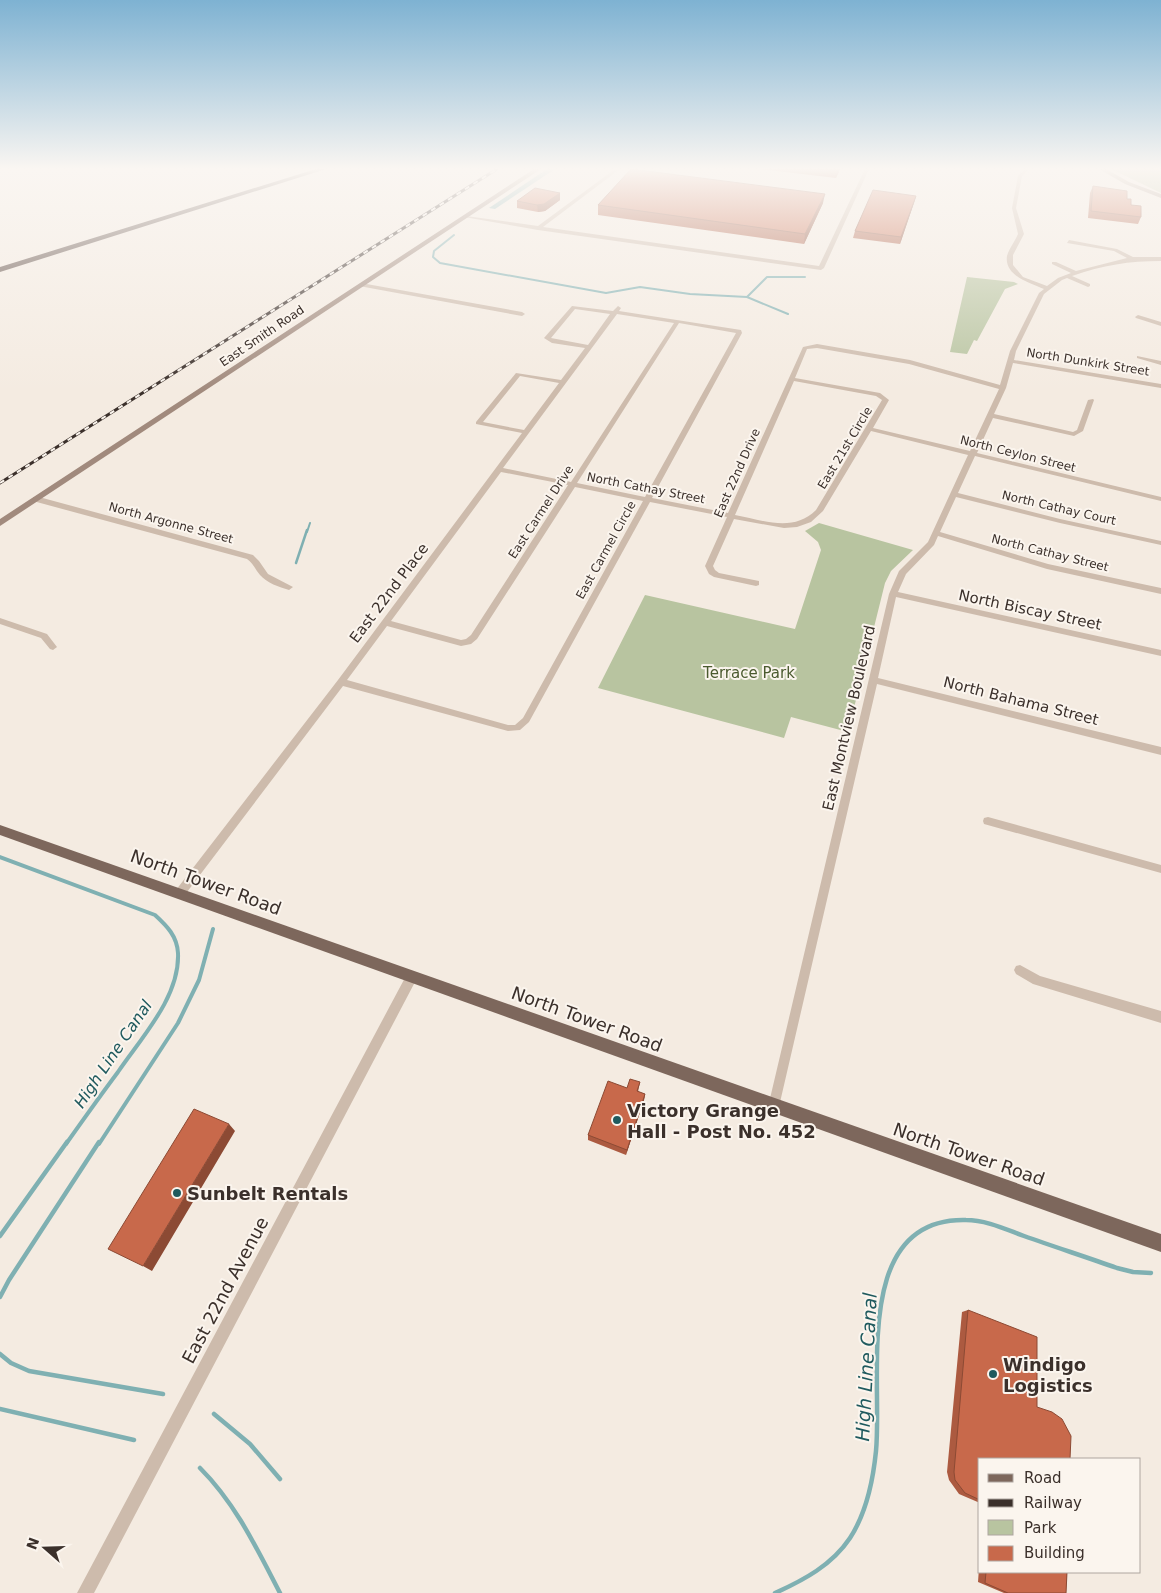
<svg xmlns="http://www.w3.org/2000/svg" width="1161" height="1593" viewBox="0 0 1161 1593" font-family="'DejaVu Sans',sans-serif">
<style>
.green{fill:#b8c4a0}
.water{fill:#7fb0b2}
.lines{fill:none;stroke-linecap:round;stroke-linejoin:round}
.stream-far3{stroke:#7fb0b2;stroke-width:2}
.stream-far2{stroke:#7fb0b2;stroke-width:2.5}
.stream-far1{stroke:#7fb0b2;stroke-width:4}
.stream{stroke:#7fb0b2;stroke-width:4.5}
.street{fill:#cdbbac;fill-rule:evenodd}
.secondary{fill:#a18a7d;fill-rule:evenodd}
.primary{fill:#7d675c;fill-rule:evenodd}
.highway{fill:#5c4a42;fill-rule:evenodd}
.rail-casing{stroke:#3b302b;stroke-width:3}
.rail{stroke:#fbf5ee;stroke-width:2;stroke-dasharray:5;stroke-linecap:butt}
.wall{fill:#ac5a40}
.shaded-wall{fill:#8c4a34}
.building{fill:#c8694b;stroke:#8c4a34}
.poi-dot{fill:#1f5a5e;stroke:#fbf5ee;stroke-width:2}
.labels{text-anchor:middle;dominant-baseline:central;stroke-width:4;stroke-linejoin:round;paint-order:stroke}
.far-street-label{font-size:12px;fill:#3b302b;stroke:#fbf5ee}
.street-label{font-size:15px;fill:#3b302b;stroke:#fbf5ee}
.park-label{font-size:15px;fill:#4a5a2e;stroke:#fbf5ee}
.water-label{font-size:16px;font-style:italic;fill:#1f5a5e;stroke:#fbf5ee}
.near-street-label{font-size:18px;fill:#3b302b;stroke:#fbf5ee}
.near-poi-label{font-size:18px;font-weight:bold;fill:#3b302b;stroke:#fbf5ee;text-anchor:start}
.near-water-label{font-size:19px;font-style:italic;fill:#1f5a5e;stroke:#fbf5ee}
</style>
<rect width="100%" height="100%" fill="#f4ebe1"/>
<path class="green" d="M1111 169H1161V193Z
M967 277 1014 282 1018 284 1005 289 977 341 974 340 967 354 950 352Z
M819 523 913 550 891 571 885 583 848 732 791 717 784 738 598 688 645 595 795 629 821 550 818 542 805 531Z"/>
<path class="water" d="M547 169H555L495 209 489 208Z"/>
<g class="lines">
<path class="stream-far3" d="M454 235 434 251 433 257 440 263 606 293 640 287 690 294 747 297 767 277H805
M747 297 788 314
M307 532 310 523"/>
<path class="stream-far2" d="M296 563 307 530"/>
<path class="stream-far1" d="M0 857 155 915C167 926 177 936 178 953 180 997 141 1038 118 1072 100 1096 83 1120 66 1144
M99 1144 178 1023 199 980 213 929"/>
<path class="stream" d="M0 1236 67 1142
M0 1297 9 1280 99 1142
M0 1354 11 1363 29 1371 163 1394
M0 1409 134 1440
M214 1414 250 1444 280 1479
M200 1468C236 1504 257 1549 280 1593
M775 1593C804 1580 832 1565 850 1538 867 1512 873 1481 876 1451 883 1380 851 1217 966 1220 986 1220 1005 1229 1024 1236 1055 1247 1086 1257 1117 1268L1133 1272 1151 1273"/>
<path class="street" d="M615 169H620L543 227 819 266 865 169H869L824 268 821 270 538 230 464 217 466 216 538 226Z
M1025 169H1029L1022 176 1016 208 1024 234 1013 255V265L1023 277 1047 286 1058 278 1071 273 1052 264V262H1056L1076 271 1127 258 1114 251 1067 243 1069 240 1117 249 1133 257H1161V261C1129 261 1103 265 1072 276L1090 284V286L1088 287 1067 278 1062 280 1044 294 1016 351 1014 360 1161 384V388L1013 363 1006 388 994 414 1073 432 1077 430 1088 400 1093 399 1094 400 1083 431 1074 436 993 418 977 453 1161 497V501L975 456 958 493 1060 519 1161 541V545L1060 523 956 497 940 532 1048 564 1161 588V594L1047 569 938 536 934 545 906 574 898 592 1161 650V656L896 597 878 678 1161 747V755L877 684 778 1111 774 1113 770 1111 768 1107 889 594 899 571 928 542 968 455 871 431 823 511 811 522 797 527 784 528 734 519 713 566 715 570 719 573 759 581V585L756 586 714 577 709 574 705 566 727 517 650 502 529 722 520 730 508 731 343 686 184 896 180 898 176 896 175 893 176 890 338 680 522 433 476 424V422L516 373 561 380 585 348 552 343 544 338 572 306 613 311 618 306 621 308 619 311 741 330 742 333 652 498 728 513 803 347 817 344 910 360 1000 385 1010 351 1039 293 1044 289C1030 283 1004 276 1007 256 1009 249 1015 241 1018 234L1012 208 1018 176ZM575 309 610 314 588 345 551 338ZM617 314 674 323 571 482 503 468ZM679 323 736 333 645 497 577 483ZM817 348 909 364 999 389 970 451 873 428 889 400 880 393 795 378 807 349ZM520 376 559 383 524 430 483 422ZM794 381 876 396 882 400 816 510C793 533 763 520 735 515ZM501 472 568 485 471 635 466 639 461 640 391 621ZM575 487 643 501 523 718 515 725H508L347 680 387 626 461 646 471 644 477 639Z
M361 283 522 312 525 314 522 316 359 286 358 285Z
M1138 315 1161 322V326L1136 318 1135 317Z
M1137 356 1161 361V365L1137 358Z
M33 497H39L253 555 259 561 268 574 293 587 289 590C279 587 267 583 260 575 255 569 253 563 247 559L33 501Z
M0 618 47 634 57 647 53 650 50 649 41 638 0 624Z
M988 817 1161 865V873L984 824 983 821 984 818Z
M1020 965 1040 976 1161 1011V1023L1033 984 1016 974 1014 970 1016 966Z
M411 973 415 974 417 978 415 982 94 1593H77L407 974Z"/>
<path class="secondary" d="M534 169H541L0 526V519Z
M1099 169H1106L1129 182 1161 194V198L1125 184Z"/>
<path class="primary" d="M0 825 1161 1234V1252L0 835Z"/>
<path class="highway" d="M316 169H326L0 272V267Z"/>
<g class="rail-casing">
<path id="rail" d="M0 483 497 169"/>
</g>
<use href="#rail" class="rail"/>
</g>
<path class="wall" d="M760 169H840L836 178Z
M1093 186 1127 199 1131 205 1141 217 1138 224 1088 218 1090 193Z
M916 196 900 244 853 238 855 231Z
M560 200 545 211 538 212 517 208V201Z
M823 203 804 244 598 215V205Z
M640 1082 638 1092 645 1094 644 1100 626 1155 588 1140V1135L627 1088Z
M968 1310 1037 1407 980 1459V1503L959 1494 949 1480 947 1472 962 1312Z
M980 1554V1572H1067L1066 1593H1004L978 1582Z"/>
<path class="shaded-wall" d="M838 169H840L836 178 837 171Z
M560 193V200L545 211 538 212 537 205Z
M825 194 823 203 804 244 805 234Z
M916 196 914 203 900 244 901 237Z
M645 1094 644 1100 626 1155 627 1150Z
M229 1124 235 1131 152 1271 143 1266Z"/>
<path class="building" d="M631 169 825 194 805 234 598 205Z
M815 169H838L837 171Z
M1093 186 1127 191V199H1131V205L1141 206V217L1091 211Z
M535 188 560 193 544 204 537 205 517 201Z
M873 190 916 196 901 237 855 231Z
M630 1079 640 1082 637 1091 645 1094 627 1150 588 1135 608 1081 627 1088Z
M194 1109 229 1124 143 1266 108 1249Z
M968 1310 1037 1337V1407L1052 1412 1062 1419 1071 1436 1070 1459H980V1500L965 1493 955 1480 954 1472Z
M986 1572H1067L1066 1593H1008L985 1583Z"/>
<linearGradient id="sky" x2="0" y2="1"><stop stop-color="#7eb2d2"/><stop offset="0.43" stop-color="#faf6f2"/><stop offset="1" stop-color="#faf6f2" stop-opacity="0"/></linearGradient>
<rect width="1161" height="392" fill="url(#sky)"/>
<g class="poi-dot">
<circle cx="617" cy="1120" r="5"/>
<circle cx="177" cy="1193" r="5"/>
<circle cx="993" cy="1374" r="5"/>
</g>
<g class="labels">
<g class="far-street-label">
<text transform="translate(262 336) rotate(-34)">East Smith Road</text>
<text transform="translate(1088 362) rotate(9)">North Dunkirk Street</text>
<text transform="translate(845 448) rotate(-59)">East 21st Circle</text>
<text transform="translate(1018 454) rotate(14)">North Ceylon Street</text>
<text transform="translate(737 473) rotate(-66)">East 22nd Drive</text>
<text transform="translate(646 488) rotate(11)">North Cathay Street</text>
<text transform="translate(1059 508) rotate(13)">North Cathay Court</text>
<text transform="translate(541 512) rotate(-57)">East Carmel Drive</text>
<text transform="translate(171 523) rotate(15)">North Argonne Street</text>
<text transform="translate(606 550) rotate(-61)">East Carmel Circle</text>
<text transform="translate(1050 553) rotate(14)">North Cathay Street</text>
</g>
<g class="street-label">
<text transform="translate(389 593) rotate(-53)">East 22nd Place</text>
<text transform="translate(1030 610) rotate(12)">North Biscay Street</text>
<text transform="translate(1021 701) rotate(14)">North Bahama Street</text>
<text transform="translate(849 718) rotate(-77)">East Montview Boulevard</text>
</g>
<g class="park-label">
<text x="749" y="673">Terrace Park</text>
</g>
<g class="water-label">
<text transform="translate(113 1054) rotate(-56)">High Line Canal</text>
</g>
<g class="near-street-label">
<text transform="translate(206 882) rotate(20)">North Tower Road</text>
<text transform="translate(587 1019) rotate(20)">North Tower Road</text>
<text transform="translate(969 1154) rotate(19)">North Tower Road</text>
<text transform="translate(225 1290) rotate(-62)">East 22nd Avenue</text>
</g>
<g class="near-poi-label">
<text x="627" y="1110">Victory Grange<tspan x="627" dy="21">Hall - Post No. 452</tspan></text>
<text x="187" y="1193">Sunbelt Rentals</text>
<text x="1003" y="1364">Windigo<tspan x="1003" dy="21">Logistics</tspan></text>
</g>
<g class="near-water-label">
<text transform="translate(866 1367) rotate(-87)">High Line Canal</text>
</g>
</g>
<rect x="978" y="1458" width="162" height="115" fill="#fbf5ee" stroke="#aea6a0"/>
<rect x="988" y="1474" width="25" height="8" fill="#7d675c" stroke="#aea6a0"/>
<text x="1024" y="1483" font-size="15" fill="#3b302b">Road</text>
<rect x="988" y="1499" width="25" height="8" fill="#3b302b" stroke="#aea6a0"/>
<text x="1024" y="1508" font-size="15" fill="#3b302b">Railway</text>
<rect x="988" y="1520" width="25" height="15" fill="#b8c4a0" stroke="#aea6a0"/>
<text x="1024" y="1533" font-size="15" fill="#3b302b">Park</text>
<rect x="988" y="1546" width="25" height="15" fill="#c8694b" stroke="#aea6a0"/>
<text x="1024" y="1558" font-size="15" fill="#3b302b">Building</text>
<g transform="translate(45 1548) rotate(290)" stroke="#fbf5ee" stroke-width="4" paint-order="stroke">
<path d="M0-4L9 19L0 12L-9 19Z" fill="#3b302b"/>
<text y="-8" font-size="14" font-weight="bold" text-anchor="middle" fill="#3b302b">N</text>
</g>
</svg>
